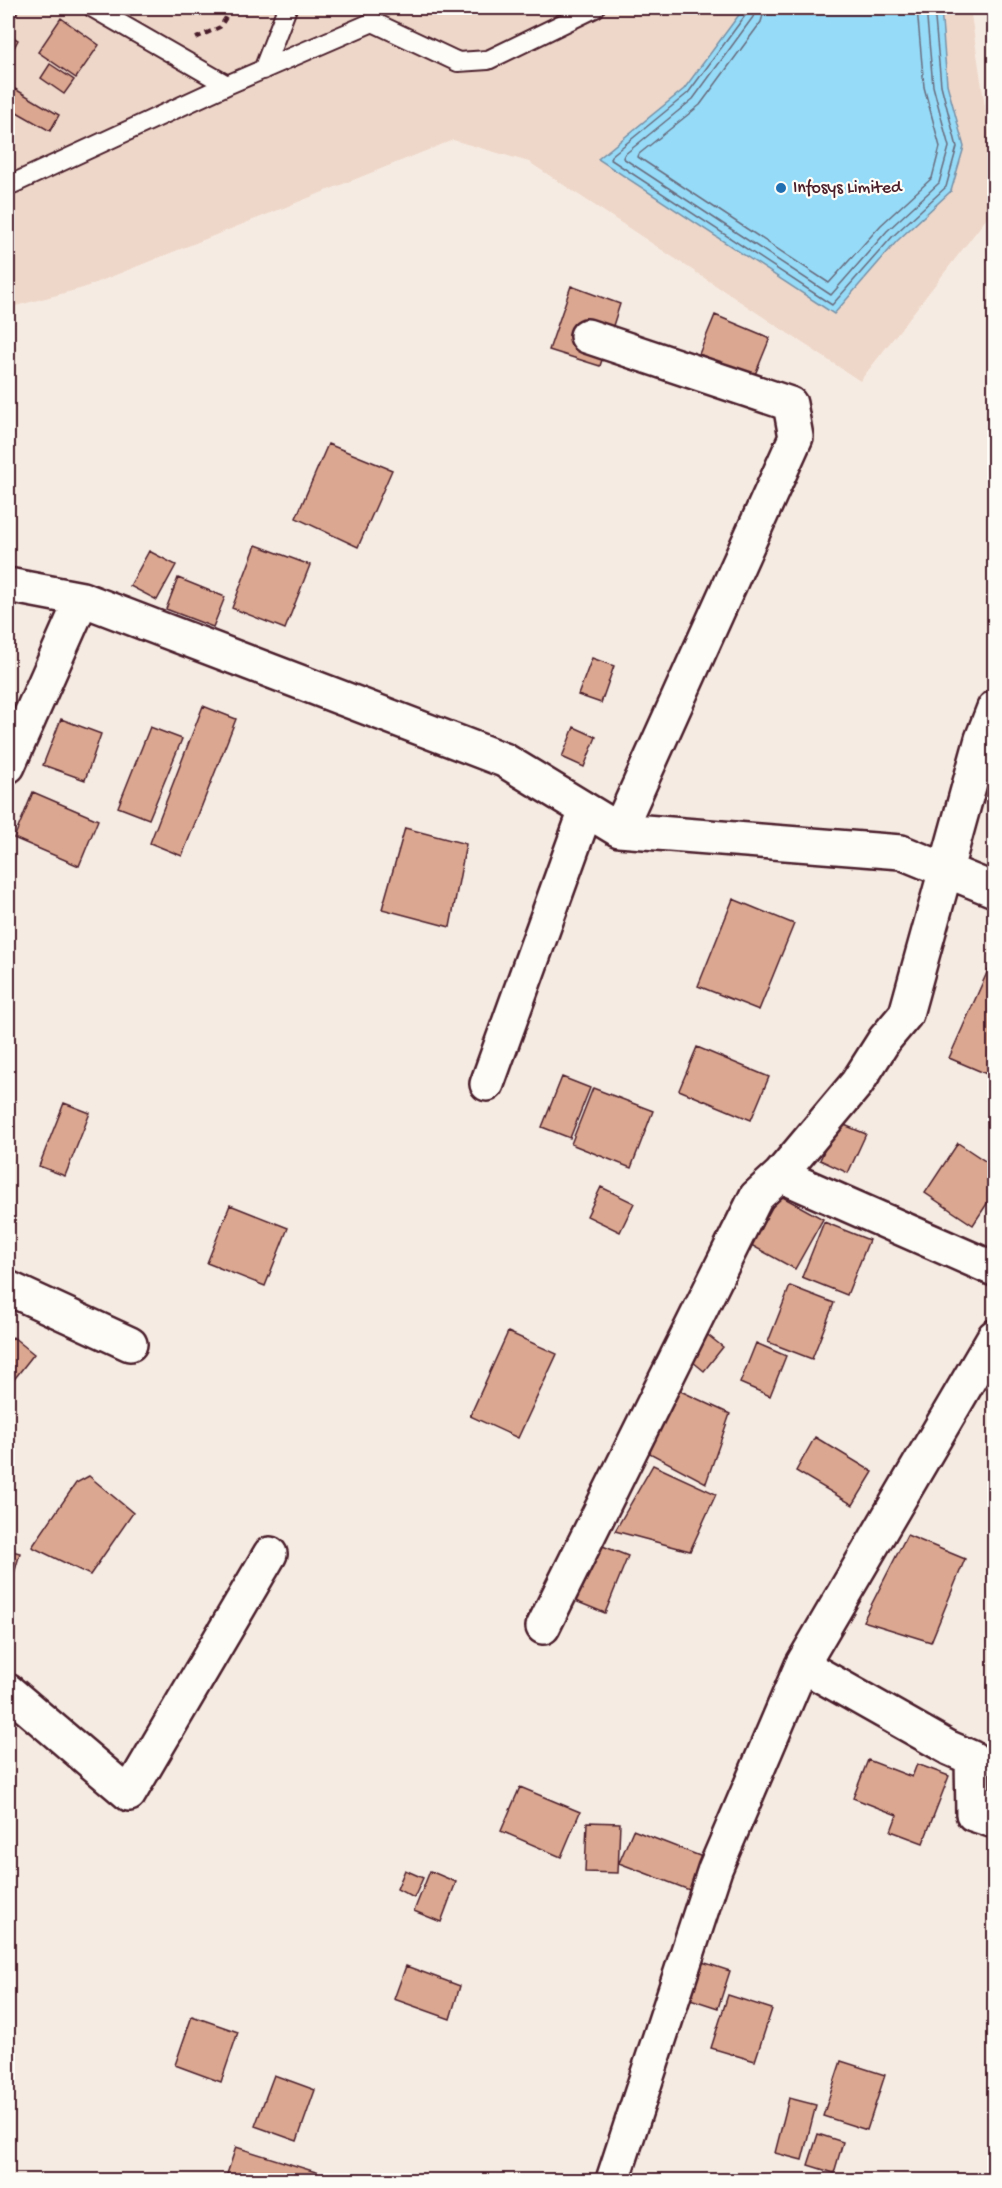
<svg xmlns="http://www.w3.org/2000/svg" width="1002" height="2188" viewBox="0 0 1002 2188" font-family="'Gochi Hand',sans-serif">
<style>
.built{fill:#eed7c9}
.green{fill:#d2e69b;stroke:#8e8263;stroke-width:1.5}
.water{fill:#96dcf8;stroke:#7890a6;stroke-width:1.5}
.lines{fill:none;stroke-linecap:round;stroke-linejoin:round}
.shore{stroke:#686b7d;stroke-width:1.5}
.building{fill:#dba790;stroke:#4a1f2b;stroke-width:1.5}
.lane-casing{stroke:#4a1f2b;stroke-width:22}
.street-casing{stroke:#4a1f2b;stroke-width:38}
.path{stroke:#4a1f2b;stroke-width:4;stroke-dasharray:6 4.5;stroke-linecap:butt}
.lane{stroke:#fdfcf7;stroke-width:18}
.street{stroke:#fdfcf7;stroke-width:33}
.poi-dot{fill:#1f6fb2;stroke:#fdfcf7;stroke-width:2}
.labels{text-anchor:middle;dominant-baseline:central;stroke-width:4.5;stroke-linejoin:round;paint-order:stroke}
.poi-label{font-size:18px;fill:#4a1f2b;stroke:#fdfcf7;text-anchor:start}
</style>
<rect width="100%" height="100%" fill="#f6ebe2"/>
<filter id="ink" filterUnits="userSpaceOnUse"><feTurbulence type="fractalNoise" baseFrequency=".0167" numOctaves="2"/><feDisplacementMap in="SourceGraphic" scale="12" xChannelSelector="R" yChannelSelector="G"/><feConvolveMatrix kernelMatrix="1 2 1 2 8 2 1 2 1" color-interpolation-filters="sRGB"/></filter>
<g filter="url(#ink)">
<path class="built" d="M8 8H970L994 166V209L860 381 529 162 453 140 83 288 8 308Z"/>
<path class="green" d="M461 8H500L502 9C488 12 474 15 461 8Z"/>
<path class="water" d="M744 8H941L947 84 964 147 951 191 897 241 834 314 598 159 684 89Z"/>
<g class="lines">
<path class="shore" d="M748 8 747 13 688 93 611 156 610 159 832 305 893 236 946 187 957 147 941 85 934 8
M756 8 753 17 693 99 624 155 623 158 831 295 887 231 939 183 949 147 933 86 926 8
M765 8 761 22 700 105 639 154 638 157 829 283 881 225 932 178 940 147 924 87 917 8"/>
</g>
<path class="building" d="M8 8 19 9 8 29Z
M61 18 99 45 76 78 38 52Z
M8 34 18 40 8 59Z
M50 64 74 80 64 94 41 78Z
M15 89 59 115 50 131 8 107V102Z
M571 286 620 304 600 366 549 350Z
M715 315 770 338 754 377 699 354Z
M328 444 392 470 358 547 296 518Z
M256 545 310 565 285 629 232 608Z
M149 551 176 565 157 600 130 586Z
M178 578 225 597 213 627 166 609Z
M592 658 614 666 601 703 578 695Z
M203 706 236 719 182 856 150 843Z
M61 719 101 734 85 780 43 765Z
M150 727 182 739 149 819 118 807Z
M574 727 596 737 584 767 562 757Z
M33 792 98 820 79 866 14 838Z
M405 828 466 844 450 927 382 909Z
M733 899 794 924 759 1010 698 986Z
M990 966 994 968V1077L949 1058Z
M697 1047 769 1077 751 1120 679 1090Z
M562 1077 590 1088 570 1138 542 1127Z
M593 1088 653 1111 631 1168 571 1144Z
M64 1103 90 1113 65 1176 39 1166Z
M837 1122 866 1134 848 1173 820 1160Z
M958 1143 994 1167V1193L973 1225 925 1193Z
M601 1187 634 1203 620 1232 587 1216Z
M779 1195 823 1219 795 1269 751 1245Z
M230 1205 288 1228 265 1286 207 1263Z
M824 1222 869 1240 847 1295 802 1277Z
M790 1286 834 1303 812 1359 768 1342Z
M699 1328 723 1347 704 1371 681 1352Z
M508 1332 557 1354 518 1438 470 1416Z
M13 1337 34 1354 8 1387V1343Z
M756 1343 786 1356 770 1396 740 1383Z
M674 1388 730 1414 706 1483 644 1450Z
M815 1437 873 1472 853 1505 796 1471Z
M653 1465 716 1494 690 1551 615 1531Z
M89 1476 133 1513 90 1575 32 1547 76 1483Z
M907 1535 965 1559 931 1642 863 1621Z
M590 1541 628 1556 605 1613 568 1598Z
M8 1550 20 1553 9 1591 8 1590Z
M868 1760 912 1777 917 1764 949 1776 923 1843 891 1831 897 1815 853 1798Z
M520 1787 580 1812 561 1857 501 1831Z
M587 1822 620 1823 618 1873 585 1872Z
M633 1830 705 1858 692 1891 619 1863Z
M405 1870 423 1878 414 1898 397 1889Z
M430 1871 456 1882 441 1922 414 1911Z
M690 1958 730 1971 718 2008 678 1995Z
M406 1966 460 1986 450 2019 394 1999Z
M728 1995 772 2009 755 2061 711 2048Z
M192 2016 238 2032 221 2082 175 2065Z
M841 2061 885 2075 867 2130 823 2116Z
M274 2075 315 2090 297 2141 255 2126Z
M789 2098 816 2105 802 2160 775 2153Z
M818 2134 843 2142 834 2173 808 2165Z
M236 2147 332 2177 331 2180H225Z"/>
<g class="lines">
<g class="lane-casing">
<path id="lane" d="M93 8 227 85
M263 70 287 8
M8 186 227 85 373 22 458 62 488 60 595 8"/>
</g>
<g class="street-casing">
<path id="street" d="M587 336 790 404 796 437 619 830
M8 585 82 599 504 760 619 830 901 852 994 890
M8 766 82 599
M487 1084 586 810
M780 1175 857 1083 885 1039 906 1014 982 739 994 708
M8 1288 130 1344
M543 1627 756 1197 780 1175 994 1269
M802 1665 994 1337
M8 1691 129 1794 270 1554
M613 2180 715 1869 802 1665 949 1748 972 1758 973 1814 994 1821"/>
</g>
<path class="path" d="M196 38 220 27 232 8"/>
<use href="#lane" class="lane"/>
<use href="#street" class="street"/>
</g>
</g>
<circle class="poi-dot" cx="781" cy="188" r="6"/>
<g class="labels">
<g class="poi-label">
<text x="793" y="188">Infosys Limited</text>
</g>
</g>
<rect width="1002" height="2188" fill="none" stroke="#fdfcf7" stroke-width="30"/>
<rect x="15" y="15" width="972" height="2158" fill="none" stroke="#4a1f2b" stroke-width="2" filter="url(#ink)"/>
</svg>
